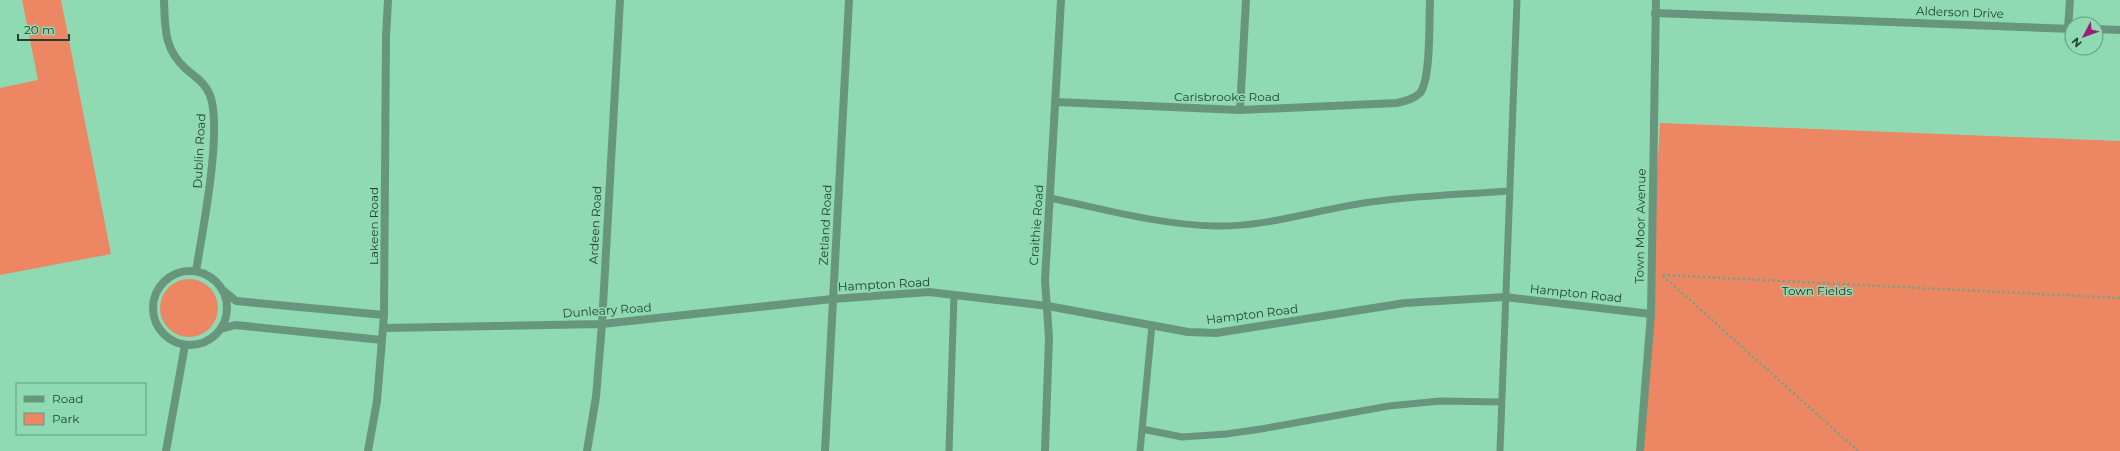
<svg xmlns="http://www.w3.org/2000/svg" width="2120" height="451" viewBox="0 0 2120 451" font-family="Montserrat,sans-serif">
<style>
.green{fill:#ec8663}
.lines{fill:none;stroke-linecap:round;stroke-linejoin:round}
.path{stroke:#69a586;stroke-width:2.5;stroke-dasharray:2 3;stroke-linecap:butt}
.service{stroke:#68967d;stroke-width:7}
.minor{stroke:#68967d;stroke-width:8}
.tertiary{stroke:#68967d;stroke-width:8}
.labels{text-anchor:middle;dominant-baseline:central;stroke-width:3;stroke-linejoin:round;paint-order:stroke}
.street-label{font-size:12px;fill:#224131;stroke:#8fdab2}
.park-label{font-size:12px;fill:#461d0f;stroke:#8fdab2}
</style>
<rect width="100%" height="100%" fill="#8fdab2"/>
<path class="green" d="M22 0H61L111 254 0 275V88L38 80Z
M1660 123 2120 141V451H1640Z
M160 308a29 29 0 1 1 58 0a29 29 0 1 1-58 0Z"/>
<g class="lines">
<path class="path" d="M1663 275 2120 298
M1663 276 1858 451"/>
<path class="service" d="M1050 198C1104 209 1160 225 1215 226 1262 227 1306 213 1352 205 1404 196 1457 195 1509 191
M1142 429 1182 437 1226 434 1261 429 1389 406 1440 401 1501 402
M949 451 954 295
M1140 451 1152 325
M1500 451 1517 0"/>
<path class="minor" d="M164 0C165 29 164 49 186 69 195 77 204 82 209 93 224 124 202 234 196 271
M1655 13 2072 29
M2068 28 2070 0
M2096 29 2120 30
M1056 102 1240 110 1397 103C1405 101 1414 99 1420 93 1431 79 1429 20 1430 0
M1240 110 1246 0
M153 308a37 37 0 1 1 74 0a37 37 0 1 1-74 0Z
M224 291 236 301 384 315
M383 328 602 324 832 299 929 292 1048 306 1188 332 1216 333 1405 303 1505 297 1651 314
M221 329 235 325 382 340
M166 451 185 345
M368 451 377 401 384 315 386 37 388 0
M587 451 596 397 602 324 620 0
M825 451 849 0
M1045 451 1049 338 1045 280 1061 0"/>
<path class="tertiary" d="M1640 451 1651 314 1656 0"/>
</g>
<g class="labels">
<g class="street-label">
<text transform="translate(1960 12) rotate(2)">Alderson Drive</text>
<text x="1227" y="96">Carisbrooke Road</text>
<text transform="translate(199 151) rotate(-87)">Dublin Road</text>
<text transform="translate(595 225) rotate(-87)">Ardeen Road</text>
<text transform="translate(825 225) rotate(-87)">Zetland Road</text>
<text transform="translate(1036 225) rotate(-86)">Craithie Road</text>
<text transform="translate(373 226) rotate(-90)">Lakeen Road</text>
<text transform="translate(1640 226) rotate(-89)">Town Moor Avenue</text>
<text transform="translate(884 284) rotate(-3)">Hampton Road</text>
<text transform="translate(1576 293) rotate(6)">Hampton Road</text>
<text transform="translate(607 310) rotate(-4)">Dunleary Road</text>
<text transform="translate(1252 314) rotate(-7)">Hampton Road</text>
</g>
<g class="park-label">
<text x="1817" y="290">Town Fields</text>
</g>
</g>
<rect x="16" y="383" width="130" height="52" fill="#8fdab2" stroke="#639d7e"/>
<rect x="24" y="396" width="20" height="6" fill="#68967d" stroke="#639d7e"/>
<text x="52" y="403" font-size="12" fill="#224131">Road</text>
<rect x="24" y="413" width="20" height="12" fill="#ec8663" stroke="#639d7e"/>
<text x="52" y="423" font-size="12" fill="#224131">Park</text>
<g transform="translate(2084 36) rotate(229)"><circle r="19" fill="#8fdab2" stroke="#639d7e"/>
<path d="M0-3L7 15L0 10L-7 15Z" fill="#99217c"/>
<text y="-6" font-size="11" font-weight="bold" text-anchor="middle" fill="#224131">N</text>
</g>
<path d="M18 34v6h51v-6" fill="none" stroke="#224131" stroke-width="2"/>
<text x="24" y="34" font-size="12" fill="#224131" stroke="#8fdab2" stroke-width="3" paint-order="stroke">20 m</text>
</svg>
